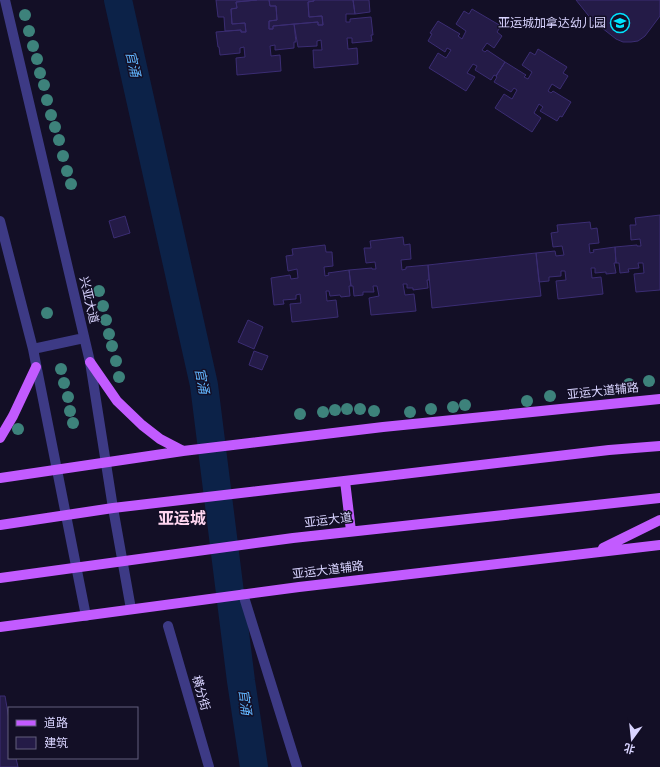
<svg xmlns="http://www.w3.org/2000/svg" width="660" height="767" viewBox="0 0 660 767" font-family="Rubik,'Noto Sans SC',sans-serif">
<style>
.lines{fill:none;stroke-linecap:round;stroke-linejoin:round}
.river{stroke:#0c2248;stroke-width:28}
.building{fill:#241b47;stroke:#3b2d73}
.minor{stroke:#3d3a85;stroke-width:10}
.major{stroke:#c25bff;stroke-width:10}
.tree{fill:#3d827b}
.labels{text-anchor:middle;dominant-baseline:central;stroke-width:3;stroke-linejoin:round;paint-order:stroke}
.poi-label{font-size:12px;fill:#d9d4ff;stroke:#130f26;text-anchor:end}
.street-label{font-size:12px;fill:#d9d4ff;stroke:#130f26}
.water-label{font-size:13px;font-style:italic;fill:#62b6ff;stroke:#130f26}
.district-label{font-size:16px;font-weight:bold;fill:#ffd6f0;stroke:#130f26}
</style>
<rect width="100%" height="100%" fill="#130f26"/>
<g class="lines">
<path class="river" d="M118 0 204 385 241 681 254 767"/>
</g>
<path class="building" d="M216 0H257L236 2 237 8 231 9 232 24 245 23 246 32H241V30L225 31 224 17H218Z
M257 0H269L270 6H276L277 20 269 21V29H273V26L294 24 296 42H294V48L275 50V45L270 46 271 56 280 55 281 71 237 75 236 58 245 57 244 47 240 48V53L220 55 219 47H218L216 32 241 30V32H246L245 23 232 24 231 9 237 8 236 2Z
M269 0H314V1L308 2 309 17 322 16 323 25H318V22L273 26V29H269V21L277 20 276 6H270Z
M314 0H353L355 14H346V22H350V19L371 17 373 35H371L372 41 352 43V38H347L348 49 357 48 358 64 314 68 313 50H322L321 40 317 41V46L298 47 294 24 318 22V25H323L322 16 309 17 308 2 314 1Z
M353 0H369L370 12 355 14Z
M576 0H660V16L645 36 638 41 631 42H623L616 39 592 20Z
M472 9 501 26 497 32 502 36 494 48 487 43 482 50 485 52 487 50 505 62 496 76 494 75 491 80 475 70 477 66 473 64 467 73 475 77 466 91 429 68 438 53 446 58 451 50 447 48 445 52 428 41 432 34 430 33 438 21 460 34 458 36 462 39 466 31 456 24 464 11 469 14Z
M538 49 567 67 563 73 568 76 560 89 552 84 548 91 551 93 553 91 571 102 562 117 560 116 557 121 540 111 543 107 539 104 534 113 541 118 532 132 495 108 504 94 512 99 517 90 514 88 511 92 494 82 497 77 496 76 505 62 526 75 524 77 528 79 532 72 522 65 530 52 535 55Z
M660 215V290L636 292 634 274 644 273 643 263H638L639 268 628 269 629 272 620 273 619 263H616L615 247 637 245V246H641L640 239 631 240 630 225H636L635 218Z
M125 216 130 233 114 238 109 221Z
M590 222 591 229 597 228 599 243 589 244 590 253 594 252 593 250 615 247 616 263H614L616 273 606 274V272L595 273V268H591L592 278 601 277 603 294 558 299 556 281 566 280 565 271H561V276L549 277V281L539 282 536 253 555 251 556 256 564 255 562 246 553 247 551 233 558 232 557 225Z
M403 237 404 245 410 244 411 259 401 260 402 270 406 269V267L428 265 429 280H427L428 288 413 290V288H407V284H403L405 295 414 294 416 311 371 315 369 298 379 296 377 286H373L374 292H363V295L354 296 353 286H351L349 270 372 268V269H376L375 262 366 263 364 248H371L370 241Z
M325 245 326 252H332L333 266 324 267 325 276 329 275 328 273 349 270 351 286H349L350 296 341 297 340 295 330 296 329 291H326L327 301 336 300 338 317 292 322 290 304 301 303 300 294 296 295V299L283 300 284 304 274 305 271 278 290 275 291 279 298 278 297 269 288 271 286 256 293 255 292 249Z
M536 253 541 296 432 308 428 265Z
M248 320 263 327 254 349 238 342Z
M254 351 268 356 262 370 249 365Z
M0 696H5L9 719V758H16L18 767H0Z"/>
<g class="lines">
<path class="minor" d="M5 0 90 362 113 508 131 609
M0 221 33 349 86 616
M33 349 84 338
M243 594 297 767
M168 626 209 767"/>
<path class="major" d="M90 362 117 401 142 425 160 439 183 451
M0 438 13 416 36 367
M0 478 183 451 383 427 660 399
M345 481 351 531
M0 525 113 508 609 450 660 446
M603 548 660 520
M0 578 293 538 660 498
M0 627 299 587 660 545"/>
</g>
<g class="tree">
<circle cx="25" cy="15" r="6"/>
<circle cx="29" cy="31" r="6"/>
<circle cx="33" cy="46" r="6"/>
<circle cx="37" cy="59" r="6"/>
<circle cx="40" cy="73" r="6"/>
<circle cx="44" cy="85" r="6"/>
<circle cx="47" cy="100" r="6"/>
<circle cx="51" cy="115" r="6"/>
<circle cx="55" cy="127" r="6"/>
<circle cx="59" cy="140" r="6"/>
<circle cx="63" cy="156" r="6"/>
<circle cx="67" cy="171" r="6"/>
<circle cx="71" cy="184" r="6"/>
<circle cx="99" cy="291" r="6"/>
<circle cx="103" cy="306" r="6"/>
<circle cx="47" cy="313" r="6"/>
<circle cx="106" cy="320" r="6"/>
<circle cx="109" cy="334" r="6"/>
<circle cx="112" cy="346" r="6"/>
<circle cx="116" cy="361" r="6"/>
<circle cx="61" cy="369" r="6"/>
<circle cx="119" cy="377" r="6"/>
<circle cx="649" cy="381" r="6"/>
<circle cx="64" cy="383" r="6"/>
<circle cx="629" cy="384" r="6"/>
<circle cx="550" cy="396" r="6"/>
<circle cx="68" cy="397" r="6"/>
<circle cx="527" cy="401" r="6"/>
<circle cx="465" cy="405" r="6"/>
<circle cx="453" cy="407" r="6"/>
<circle cx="347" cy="409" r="6"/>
<circle cx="360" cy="409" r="6"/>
<circle cx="431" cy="409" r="6"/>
<circle cx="335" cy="410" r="6"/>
<circle cx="70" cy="411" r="6"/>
<circle cx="374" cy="411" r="6"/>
<circle cx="323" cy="412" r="6"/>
<circle cx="410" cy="412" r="6"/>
<circle cx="300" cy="414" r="6"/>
<circle cx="73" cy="423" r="6"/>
<circle cx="18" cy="429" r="6"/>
</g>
<defs>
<g id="school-ring" transform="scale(1)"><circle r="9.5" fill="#130f26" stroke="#00e5ff" stroke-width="1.5"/><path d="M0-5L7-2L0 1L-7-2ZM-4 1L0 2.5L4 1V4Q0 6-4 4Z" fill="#00e5ff"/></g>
</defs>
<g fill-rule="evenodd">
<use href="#school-ring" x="620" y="23"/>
</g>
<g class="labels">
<g class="poi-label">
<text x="606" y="23">亚运城加拿达幼儿园</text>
</g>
<g class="street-label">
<text transform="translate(89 300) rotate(77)">兴亚大道</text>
<text transform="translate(603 391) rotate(-6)">亚运大道辅路</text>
<text transform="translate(328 520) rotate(-7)">亚运大道</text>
<text transform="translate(328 570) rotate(-7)">亚运大道辅路</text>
<text transform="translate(201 693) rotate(74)">横分街</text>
</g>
<g class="water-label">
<text transform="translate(133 64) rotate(77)">官涌</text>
<text transform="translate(202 381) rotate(79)">官涌</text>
<text transform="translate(245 702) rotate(83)">官涌</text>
</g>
<g class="district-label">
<text x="182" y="518">亚运城</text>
</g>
</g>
<rect x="8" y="707" width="130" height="52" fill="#130f26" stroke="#625e7d"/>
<rect x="16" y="720" width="20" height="6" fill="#c25bff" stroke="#625e7d"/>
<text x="44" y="727" font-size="12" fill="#d9d4ff">道路</text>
<rect x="16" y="737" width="20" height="12" fill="#241b47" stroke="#625e7d"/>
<text x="44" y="747" font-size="12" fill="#d9d4ff">建筑</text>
<g transform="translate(632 739) rotate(195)" stroke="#130f26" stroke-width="3" paint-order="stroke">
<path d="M0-3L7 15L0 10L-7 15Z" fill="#d9d4ff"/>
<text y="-6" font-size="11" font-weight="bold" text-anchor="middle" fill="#d9d4ff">北</text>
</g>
</svg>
